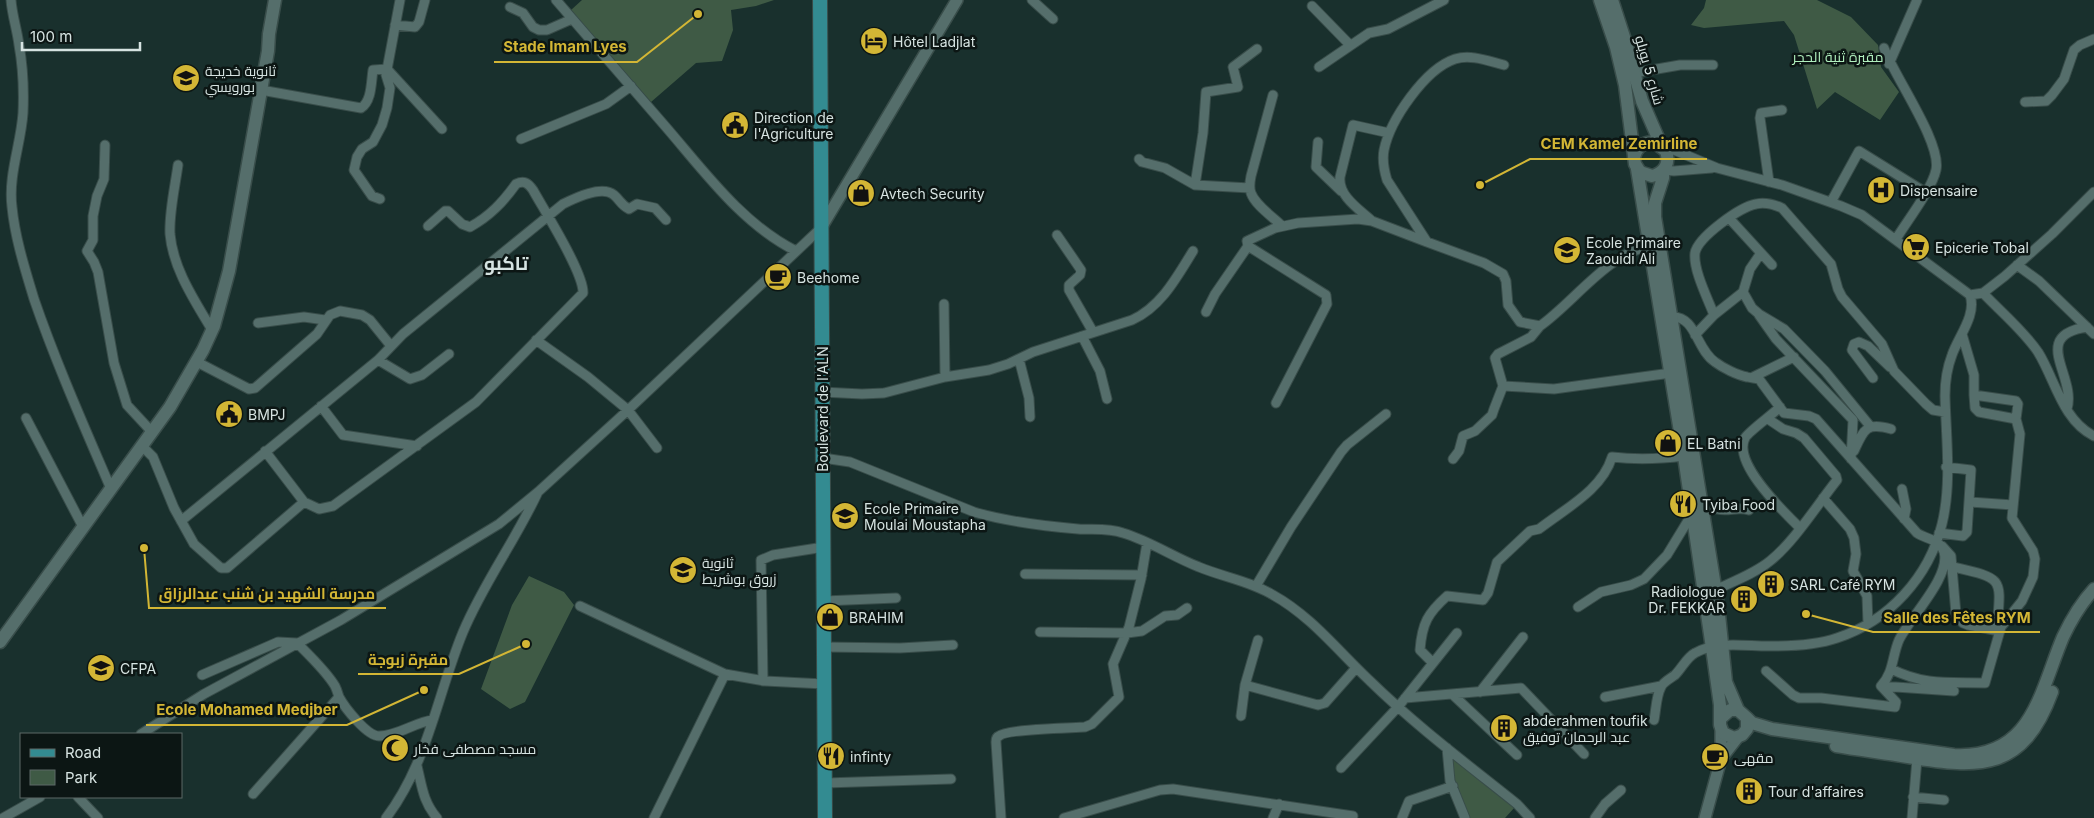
<svg xmlns="http://www.w3.org/2000/svg" width="2094" height="818" viewBox="0 0 2094 818" font-family="Inter,Cairo,sans-serif">
<style>
.green{fill:#3f5a45}
.lines{fill:none;stroke-linecap:round;stroke-linejoin:round}
.minor-casing{stroke:#394d4a;stroke-width:11}
.tertiary-casing{stroke:#394d4a;stroke-width:14}
.secondary-casing{stroke:#394d4a;stroke-width:15}
.primary-casing{stroke:#394d4a;stroke-width:16}
.minor{stroke:#556e6b;stroke-width:9}
.tertiary{stroke:#556e6b;stroke-width:11}
.secondary{stroke:#556e6b;stroke-width:12}
.primary{stroke:#338b91;stroke-width:14}
.labels{text-anchor:middle;dominant-baseline:central;stroke-width:5;stroke-linejoin:round;paint-order:stroke}
.poi-label{font-size:14px;fill:#d6e3e1;stroke:#0c1614;text-anchor:start}
.park-label{font-size:14px;fill:#b1f0be;stroke:#0c1614}
.street-label{font-size:14px;fill:#d6e3e1;stroke:#0c1614}
.district-label{font-size:19px;font-weight:bold;fill:#d6e3e1;stroke:#0c1614}
.leader{fill:none;stroke:#d3b635;stroke-width:2}
.callout-dot{fill:#d3b635;stroke:#0c1614;stroke-width:2}
.callout-label{font-size:15px;text-anchor:middle;font-weight:bold;fill:#d3b635;stroke:#0c1614;stroke-width:5;stroke-linejoin:round;paint-order:stroke}
</style>
<rect width="100%" height="100%" fill="#19302d"/>
<path class="green" d="M582 0H774L756 6 731 10 733 30 722 61 696 63 651 102 571 10Z
M1706 0H1817L1851 17 1878 45 1881 67 1899 92 1880 120 1835 92 1817 109 1794 35 1784 21 1704 28 1691 25 1704 8Z
M529 576 564 592 574 605 525 702 510 709 481 689 512 605Z
M1454 758 1515 807 1505 818H1470L1454 780 1451 761Z"/>
<g class="lines">
<g class="minor-casing">
<path id="minor" d="M11 0C12 15 17 29 19 45 23 67 24 90 23 113 21 144 8 175 12 207 15 238 25 269 34 299 56 363 84 426 111 489
M556 0C592 42 629 84 665 126 704 171 742 224 796 251
M1032 0 1053 19
M1312 6 1350 45
M510 7 523 13 533 27 539 30H547L572 19
M395 25 415 27 419 22 425 0
M1884 48C1894 76 1942 143 1936 170 1932 189 1907 221 1896 239
M1889 64 1917 0
M1504 65C1488 61 1471 54 1455 59 1425 69 1390 120 1384 150 1382 160 1384 170 1387 180L1427 242 1484 263 1503 274 1506 281 1508 305 1520 322 1540 326C1574 302 1607 254 1650 246
M1319 67 1369 33 1388 29 1444 0
M1634 73 1680 65H1713
M261 90 361 108C372 101 371 82 373 70L387 69 442 129
M1273 95 1251 176C1250 181 1249 188 1251 193 1255 205 1273 217 1282 226
M2025 102 2046 101 2052 95 2064 79 2074 50 2080 45 2094 39
M521 139 606 104 631 86
M1318 142 1316 167 1341 191
M105 145 104 179 97 196 93 216V240L87 251 94 262 98 272 114 363 127 405 152 432
M1663 148 1674 150 1717 168 1782 185 1841 206 1862 215 1970 295
M1139 159 1142 162 1165 168 1195 185 1250 188
M178 165C175 187 169 212 170 234 173 269 195 301 212 330
M1663 170 1674 171 1712 168
M1769 182 1760 118 1761 113 1782 110
M1195 185 1203 133 1206 92 1238 87 1233 67 1257 49
M380 199 372 196 354 170 357 157 362 149 373 142 382 125 387 108 390 88 386 75 400 0
M1831 202 1859 151 1925 192
M1729 218 1772 265
M1372 221C1359 209 1338 196 1340 177L1353 125 1389 133
M1057 235 1081 270 1080 275 1069 285V290L1093 332
M2017 265 2039 281 2094 334
M1743 292 1750 269 1761 253
M1983 293C2001 312 2023 330 2038 352 2055 379 2062 420 2094 436
M944 304 945 377
M1206 312 1215 294 1248 246
M1714 315C1708 299 1693 270 1695 253 1698 237 1740 207 1756 204 1765 202 1773 204 1782 208L1831 264 1838 289 1842 297 1882 344 1894 371 1926 404 1933 410 1945 412
M1759 315 1776 339 1853 420 1851 459
M1672 317C1696 316 1696 349 1715 362 1723 368 1737 375 1747 377 1751 378 1754 378 1759 379L1784 413 1809 416 1816 419 1917 533C1926 539 1941 540 1944 552 1951 577 1910 617 1899 640 1892 656 1894 672 1881 686L1896 702 1895 707 1821 698H1799L1793 695 1766 671
M258 323 304 317 325 320
M1695 335 1714 315 1743 292 1752 308 1759 314 1784 329 1825 371 1870 426
M1082 336 1100 371 1107 399
M536 340 588 377 628 410 657 448
M1019 359 1029 398 1030 417
M378 360 410 379 422 375 449 354
M197 362 249 389 255 388 317 334 330 315 340 311 362 315 370 320 391 346
M1753 377 1794 357
M1873 378 1852 350 1854 344 1859 342 1868 346 1890 367
M1503 386 1554 389 1671 373
M822 392 862 394 884 393 945 377 989 370 1008 364 1033 352 1132 320C1161 307 1177 277 1193 251
M1974 395 1975 408 1979 412 2016 419
M1276 403 1327 304 1326 295 1248 246 1247 241 1275 228 1298 223 1358 219 1372 221 1427 242
M321 406 343 435 417 446
M1780 407C1772 415 1748 432 1745 438 1732 463 1784 512 1800 528
M2067 409C2077 376 2029 336 2087 327
M26 418 83 527
M142 446 153 457 174 508 194 544 221 568H227L304 502
M265 451 304 502 319 509 333 506 476 402 583 293C584 273 544 210 533 190 528 183 524 180 516 184 503 202 490 216 470 227L462 224 448 211H445L428 226
M1854 451C1864 429 1866 422 1891 429
M823 458 850 462 974 512C1008 522 1043 526 1078 529 1093 530 1109 528 1123 533 1150 541 1173 557 1199 567 1223 577 1250 581 1273 595 1311 616 1338 651 1369 680 1415 725 1467 764 1517 804L1530 818
M1453 459 1459 451 1463 436 1475 431 1492 415 1494 409 1503 386 1495 358 1498 354 1531 337 1540 326
M1902 489 1906 509 1904 519
M1823 498 1850 529 1854 538 1856 554 1853 571 1867 596 1868 624
M1970 502 2013 505
M1702 505C1708 506 1712 509 1717 509 1729 512 1738 506 1749 510
M181 521 378 360 403 334 563 204C575 198 602 185 614 195 620 200 621 205 629 209L637 204 655 208 666 220
M1939 533 1963 536 1967 532 1971 470 1946 467
M1942 546 1951 556 1956 614 1963 623 1968 625 1994 630 2001 627 2022 601 2033 577 2035 559 2033 551 2012 518 2020 434 2016 419 2018 404 2016 401 1974 395V375L1962 334
M1953 567C2005 579 2001 577 1997 629
M1025 574 1142 575
M1256 586 1291 527 1341 452 1347 445 1386 414
M1715 590C1734 581 1754 574 1770 561 1794 542 1817 505 1837 480L1836 476 1804 438 1796 433 1783 429 1768 419
M824 601 896 598
M580 606 725 674 765 681 824 684
M1578 607 1601 592 1631 585 1644 579 1667 555 1692 514
M1040 632 1127 633 1142 631 1165 616 1177 615 1187 608
M824 647 900 648 953 645
M1433 663 1420 650C1422 623 1428 613 1447 596L1483 600 1488 593 1497 562 1530 531 1539 529C1566 508 1602 490 1612 457 1637 460 1660 459 1684 456
M1891 669C1926 686 1948 682 1985 683L2001 627
M202 675 278 642 297 643C310 656 326 671 335 686 337 690 338 694 339 697 345 708 367 736 379 736 398 736 415 722 433 720
M763 681 761 560 773 555 824 547
M1245 685 1318 705 1325 703 1356 668
M1881 686 1954 691
M1480 692 1523 637
M1452 694 1517 755
M1605 697 1661 686
M1405 698 1521 688 1584 754
M1241 716 1245 685 1258 640
M1654 720C1656 711 1656 696 1661 687 1663 682 1671 678 1675 675 1682 668 1687 657 1695 653 1717 640 1749 647 1774 646 1794 646 1817 645 1837 638 1889 621 1929 577 1942 524 1952 483 1946 437 1945 396 1945 382 1947 368 1952 355 1958 337 1977 315 1970 295L1983 293 2005 276 2052 234 2094 192
M141 734 204 694 341 620 499 524 538 492 628 410 821 228
M1447 748 1450 781 1465 818
M417 766C422 786 423 802 437 818
M1341 768 1398 707 1457 633
M825 783 951 779
M253 794 339 697
M78 797 98 818
M1913 797 1944 800
M3 818 40 797
M386 818C428 763 437 695 463 632 483 584 515 541 537 494
M654 818 725 674
M1001 818 996 742C996 740 996 737 999 736 1006 729 1072 728 1085 727L1092 724 1119 697 1113 664 1129 627 1141 579 1147 543
M1064 818 1160 790 1173 789 1353 816
M1273 818 1279 804
M1402 818 1409 801 1453 786
M1595 818 1605 804 1621 790
M1912 818 1917 759"/>
</g>
<g class="tertiary-casing">
<path id="tertiary" d="M821 228 957 0
M1721 759 1738 737
M1705 818 1721 759V729"/>
</g>
<g class="secondary-casing">
<path id="secondary" d="M1600 0 1616 47 1625 85 1635 164 1640 172 1652 176C1665 173 1670 163 1666 151L1655 143C1645 141 1637 146 1634 157
M1612 0 1626 43 1642 101 1662 147
M1637 169 1684 456 1712 648 1720 705V725L1723 733 1734 738 1742 735 1747 729V718L1738 710H1730L1721 718
M1663 170V178L1655 203V217L1718 605 1726 682 1738 710
M0 642 170 407 203 350 214 326 229 271 268 51 269 34 275 0
M1747 718 1752 723 1772 729 1954 755C2032 759 2039 694 2063 637 2071 620 2081 603 2094 589
M1836 746C1860 750 1884 753 1908 757 1981 769 2023 771 2052 692"/>
</g>
<g class="primary-casing">
<path id="primary" d="M820 0 825 818"/>
</g>
<use href="#minor" class="minor"/>
<use href="#tertiary" class="tertiary"/>
<use href="#secondary" class="secondary"/>
<use href="#primary" class="primary"/>
</g>
<defs>
<g id="hotel-disc" transform="scale(1.4375)"><circle r="9.5" fill="#d3b635" stroke="#0c1614"/><path d="M-6-4.5h1.5V1H6V5H4.5V3h-9V5H-6ZM-4 0a1.8 1.8 0 1 1 3.6 0ZM.5 0V-2.5h3Q6-2.5 6 0Z" fill="#111"/></g>
<g id="school-disc" transform="scale(1.4375)"><circle r="9.5" fill="#d3b635" stroke="#0c1614"/><path d="M0-5L7-2L0 1L-7-2ZM-4 1L0 2.5L4 1V4Q0 6-4 4Z" fill="#111"/></g>
<g id="civic-disc" transform="scale(1.4375)"><circle r="9.5" fill="#d3b635" stroke="#0c1614"/><path d="M-.6-6.5H3V-4.5H.6V-3L4-1V1h2V6H-6V1h2V-1L-.6-3ZM-1.2 2.5V6h2.4V2.5Z" fill="#111"/></g>
<g id="hospital-disc" transform="scale(1.4375)"><circle r="9.5" fill="#d3b635" stroke="#0c1614"/><path d="M-5-5h3v3.5h4V-5h3V5h-3V1.5h-4V5h-3Z" fill="#111"/></g>
<g id="shop-disc" transform="scale(1.4375)"><circle r="9.5" fill="#d3b635" stroke="#0c1614"/><path d="M-5-2.5h2.3a2.7 3.5 0 0 1 5.4 0H5L5.5 6h-11ZM-1.5-2.5h3a1.5 2.3 0 0 0-3 0Z" fill="#111"/></g>
<g id="supermarket-disc" transform="scale(1.4375)"><circle r="9.5" fill="#d3b635" stroke="#0c1614"/><path d="M-6-5.5h2.5l.6 2H6L4.5 2H-2.5L-4.4-4H-6ZM-1.5 3.2a1.3 1.3 0 1 0 .1 0ZM3 3.2a1.3 1.3 0 1 0 .1 0Z" fill="#111"/></g>
<g id="cafe-disc" transform="scale(1.4375)"><circle r="9.5" fill="#d3b635" stroke="#0c1614"/><path d="M-5.5-4.5H6V0H3Q3 3.5 0 3.5H-2.5Q-5.5 3.5-5.5 0ZM3-3.2v2h1.7v-2ZM-6 4.5H4V6H-6Z" fill="#111"/></g>
<g id="restaurant-disc" transform="scale(1.4375)"><circle r="9.5" fill="#d3b635" stroke="#0c1614"/><path d="M-5-6h1v4h1v-4h1v4h1v-4h1v5L-1.5 .5V6h-2V.5L-5-1ZM5-6V6H3V1.5H1.5Q1.5-4 5-6Z" fill="#111"/></g>
<g id="building-disc" transform="scale(1.4375)"><circle r="9.5" fill="#d3b635" stroke="#0c1614"/><path d="M-4-6H4V6H1V3H-1V6H-4ZM-2.5-4.3h1.7v1.8h-1.7ZM.8-4.3h1.7v1.8H.8ZM-2.5-1h1.7V.8h-1.7ZM.8-1h1.7V.8H.8Z" fill="#111"/></g>
<g id="university-disc" transform="scale(1.4375)"><circle r="9.5" fill="#d3b635" stroke="#0c1614"/><path d="M0-5L7-2L0 1L-7-2ZM-4 1L0 2.5L4 1V4Q0 6-4 4Z" fill="#111"/></g>
<g id="mosque-disc" transform="scale(1.4375)"><circle r="9.5" fill="#d3b635" stroke="#0c1614"/><path d="M3.5-4.9A6 6 0 1 0 3.5 4.9A5 5 0 1 1 3.5-4.9Z" fill="#111"/></g>
</defs>
<g fill-rule="evenodd">
<use href="#hotel-disc" x="874" y="41"/>
<use href="#school-disc" x="186" y="78"/>
<use href="#civic-disc" x="735" y="125"/>
<use href="#hospital-disc" x="1881" y="190"/>
<use href="#shop-disc" x="861" y="193"/>
<use href="#supermarket-disc" x="1916" y="247"/>
<use href="#school-disc" x="1567" y="250"/>
<use href="#cafe-disc" x="778" y="277"/>
<use href="#civic-disc" x="229" y="414"/>
<use href="#shop-disc" x="1668" y="443"/>
<use href="#restaurant-disc" x="1683" y="504"/>
<use href="#school-disc" x="845" y="516"/>
<use href="#school-disc" x="683" y="570"/>
<use href="#building-disc" x="1771" y="584"/>
<use href="#building-disc" x="1744" y="599"/>
<use href="#shop-disc" x="830" y="617"/>
<use href="#university-disc" x="101" y="668"/>
<use href="#building-disc" x="1504" y="728"/>
<use href="#mosque-disc" x="395" y="748"/>
<use href="#restaurant-disc" x="831" y="756"/>
<use href="#cafe-disc" x="1715" y="757"/>
<use href="#building-disc" x="1749" y="791"/>
</g>
<g class="labels">
<g class="poi-label">
<text x="893" y="41">Hôtel Ladjlat</text>
<text x="205" y="70">ثانوية خديجة<tspan x="205" dy="16">بورويسي</tspan></text>
<text x="754" y="117">Direction de<tspan x="754" dy="16">l'Agriculture</tspan></text>
<text x="1900" y="190">Dispensaire</text>
<text x="880" y="193">Avtech Security</text>
<text x="1586" y="242">Ecole Primaire<tspan x="1586" dy="16">Zaouidi Ali</tspan></text>
<text x="1935" y="247">Epicerie Tobal</text>
<text x="797" y="277">Beehome</text>
<text x="248" y="414">BMPJ</text>
<text x="1687" y="443">EL Batni</text>
<text x="1702" y="504">Tyiba Food</text>
<text x="864" y="508">Ecole Primaire<tspan x="864" dy="16">Moulai Moustapha</tspan></text>
<text x="702" y="562">ثانوية<tspan x="702" dy="16">زروق بوشريط</tspan></text>
<text x="1790" y="584">SARL Café RYM</text>
<text x="1725" y="591" text-anchor="end">Radiologue<tspan x="1725" dy="16">Dr. FEKKAR</tspan></text>
<text x="849" y="617">BRAHIM</text>
<text x="120" y="668">CFPA</text>
<text x="1523" y="720">abderahmen toufik<tspan x="1523" dy="16">عبد الرحمان توفيق</tspan></text>
<text x="414" y="748">مسجد مصطفى فخار</text>
<text x="850" y="756">infinty</text>
<text x="1734" y="757">مقهى</text>
<text x="1768" y="791">Tour d'affaires</text>
</g>
<g class="park-label">
<text x="1838" y="56">مقبرة ثنية الحجر</text>
</g>
<g class="street-label">
<text transform="translate(1650 70) rotate(74)">شارع 5 يويلو</text>
<text transform="translate(822 409) rotate(-90)">Boulevard de l'ALN</text>
</g>
<g class="district-label">
<text x="506" y="263">تاكبو</text>
</g>
</g>
<path class="leader" d="M698 14L637 62H494M1480 185L1530 159H1707M144 548L149 608H386M1806 614L1873 632H2040M526 644L459 674H358M424 690L347 725H146"/>
<g class="callout-dot">
<circle cx="698" cy="14" r="5"/>
<circle cx="1480" cy="185" r="5"/>
<circle cx="144" cy="548" r="5"/>
<circle cx="1806" cy="614" r="5"/>
<circle cx="526" cy="644" r="5"/>
<circle cx="424" cy="690" r="5"/>
</g>
<g class="callout-label">
<text x="565" y="52">Stade Imam Lyes</text>
<text x="1619" y="149">CEM Kamel Zemirline</text>
<text x="267" y="599">مدرسة الشهيد بن شنب عبدالرزاق</text>
<text x="1957" y="623">Salle des Fêtes RYM</text>
<text x="408" y="665">مقبرة زبوجة</text>
<text x="247" y="715">Ecole Mohamed Medjber</text>
</g>
<rect x="20" y="733" width="162" height="65" fill="#0c1614" stroke="#5d6866"/>
<rect x="30" y="749" width="25" height="8" fill="#338b91" stroke="#5d6866"/>
<text x="65" y="758" font-size="15" fill="#d6e3e1">Road</text>
<rect x="30" y="770" width="25" height="15" fill="#3f5a45" stroke="#5d6866"/>
<text x="65" y="783" font-size="15" fill="#d6e3e1">Park</text>
<path d="M22 42v8h118v-8" fill="none" stroke="#d6e3e1" stroke-width="2.5"/>
<text x="30" y="42" font-size="15" fill="#d6e3e1" stroke="#0c1614" stroke-width="4" paint-order="stroke">100 m</text>
</svg>
